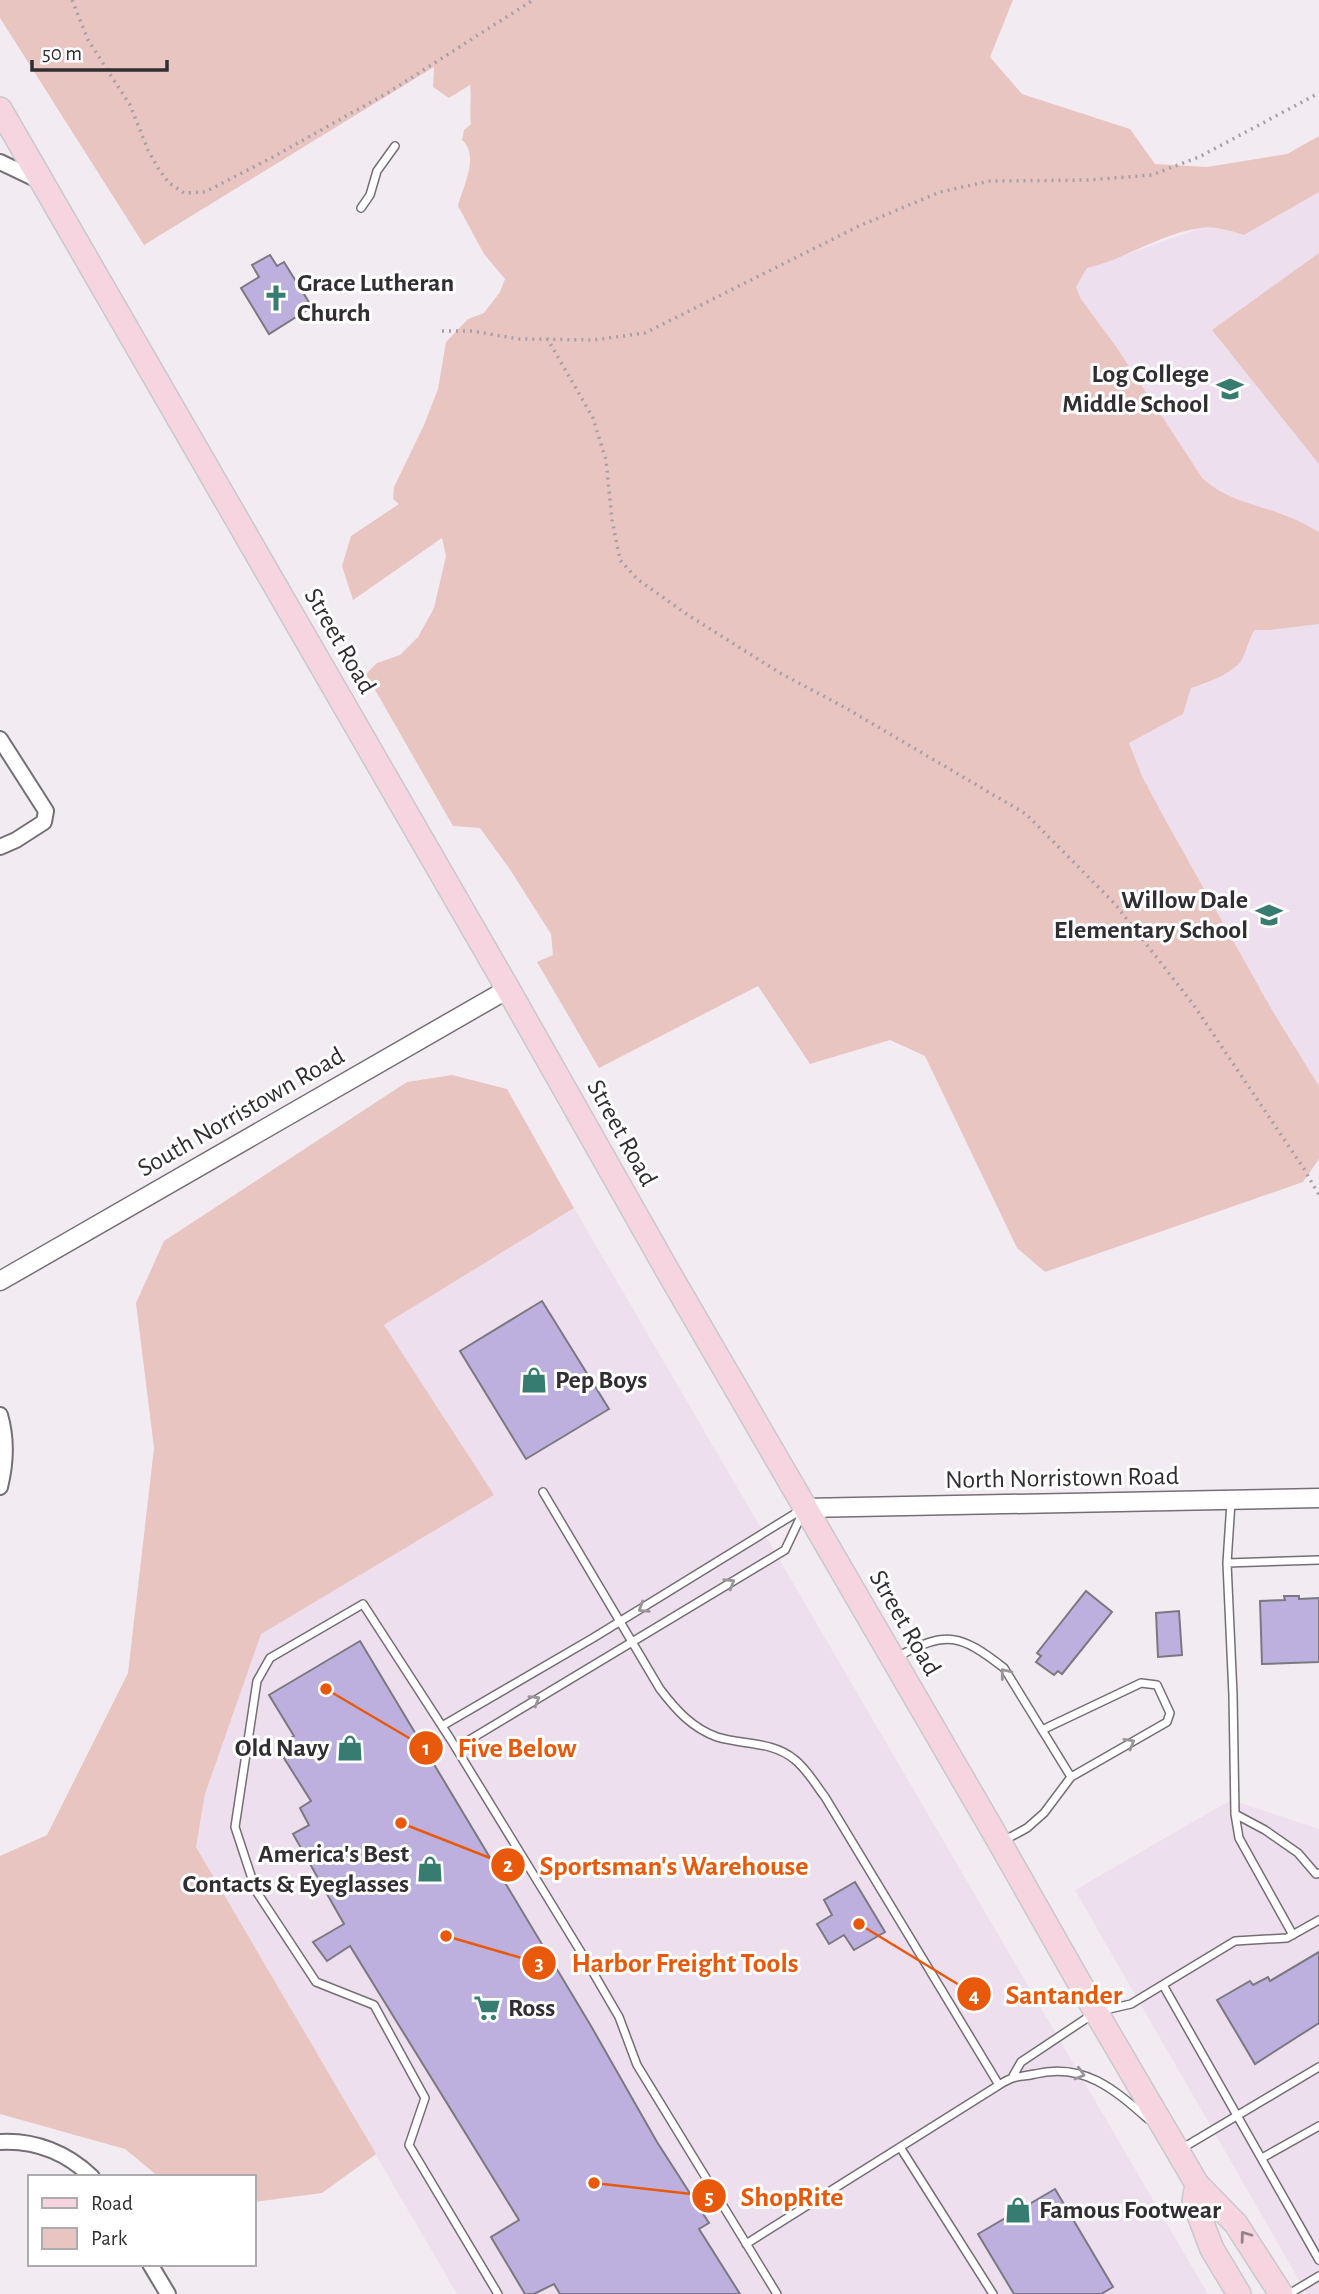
<svg xmlns="http://www.w3.org/2000/svg" width="1319" height="2294" viewBox="0 0 1319 2294" font-family="'Alegreya Sans',sans-serif">
<style>
.built{fill:#eddfed}
.green{fill:#e9c5c2}
.building{fill:#bdb0df;stroke:#7b7881;stroke-width:2}
.lines{fill:none;stroke-linecap:round;stroke-linejoin:round}
.service-casing{stroke:#756e75;stroke-width:10}
.minor-casing{stroke:#756e75;stroke-width:18}
.tertiary-casing{stroke:#756e75;stroke-width:21}
.primary-casing{stroke:#c9c9c9;stroke-width:26}
.path{stroke:#a6a0a6;stroke-width:3.5;stroke-dasharray:2 5;stroke-linecap:butt}
.service{stroke:#fff;stroke-width:7}
.minor{stroke:#fff;stroke-width:14}
.tertiary{stroke:#fff;stroke-width:18}
.primary{stroke:#f6d5e1;stroke-width:23}
.oneway{stroke:#989698}
.oneway2{stroke:#948289}
.labels{text-anchor:middle;dominant-baseline:central;stroke-width:6;stroke-linejoin:round;paint-order:stroke}
.poi-label{font-size:26px;font-weight:bold;fill:#312e31;stroke:#fff;text-anchor:start}
.street-label{font-size:26px;fill:#312e31;stroke:#fff}
.leader{fill:none;stroke:#e8590c;stroke-width:2.5}
.callout-dot{fill:#e8590c;stroke:#fff;stroke-width:2.5}
.mark-label{font-size:21px;text-anchor:middle;font-weight:bold;fill:#fff}
.callout-label{font-size:28px;text-anchor:middle;font-weight:bold;fill:#e8590c;stroke:#fff;stroke-width:6;stroke-linejoin:round;paint-order:stroke}
</style>
<rect width="100%" height="100%" fill="#f3ebf2"/>
<path class="built" d="M1319 192V532L1285 515 1245 504 1215 490 1203 479 1081 299 1076 287 1087 268 1202 228 1224 229 1244 235Z
M1319 624V1086L1272 1010 1166 821 1142 776 1129 743 1183 714 1191 688 1206 684 1240 662 1248 639 1255 629 1269 630Z
M574 1208 1208 2294H457L196 1847 205 1794 258 1631 384 1325Z
M1231 1800 1319 1829V2294H1307L1075 1890Z"/>
<path class="green" d="M0 0H1013L990 57 1022 94 1130 129 1155 164 1207 167 1287 154 1319 136V192L1244 235C1230 231 1216 226 1201 228 1161 233 1126 259 1087 268L1076 287 1081 299 1117 348 1203 479C1227 500 1255 504 1284 515 1296 519 1308 526 1319 532V624L1269 630H1255C1248 639 1247 651 1241 661 1234 672 1204 685 1191 688L1183 714 1129 743 1142 776 1166 821 1272 1010 1319 1086V1159L1303 1182 1045 1272 1017 1248 925 1056 890 1040 810 1064 758 986 599 1068 537 962 553 955 551 934 509 868 480 828 453 826 366 674 377 663 400 655 418 637 434 608 446 556 442 538 353 600 342 566 351 536 399 504 393 499 394 487 424 425 438 389 446 342 468 319 484 313 500 292 505 279 484 254 458 206C463 186 480 156 462 140L464 130 471 124C469 110 472 99 470 85L449 98 433 87 434 67 144 245 0 18Z
M1319 253V464L1212 330Z
M452 1075 507 1089 574 1208 384 1325 494 1495 261 1634 205 1794 196 1847 376 2154 322 2193 254 2202V2177H159L125 2149 0 2114V1856L47 1835 128 1673 154 1448 136 1303 164 1241 407 1082Z"/>
<path class="building" d="M270 255 277 266 284 262 312 307 269 334 241 288 259 277 252 265Z
M542 1301 609 1409 526 1459 460 1351Z
M1086 1591 1112 1612 1062 1674 1058 1671 1054 1675 1036 1662 1041 1656 1037 1653Z
M1284 1596H1299V1599L1319 1598V1662L1262 1664 1260 1601 1285 1600Z
M1179 1611 1182 1655 1158 1657 1156 1613Z
M360 1641 591 2026 657 2142 709 2223 699 2229 740 2294H560L554 2284 534 2294H525L491 2237 519 2220 350 1946 327 1961 313 1942 344 1924 293 1834 309 1825 300 1808 311 1801 277 1747 294 1736 269 1695Z
M855 1882 885 1932 854 1950 844 1935 829 1944 817 1924 832 1915 824 1900Z
M1319 1952V2023L1255 2064 1217 2000 1250 1981 1253 1985 1268 1977 1270 1981Z
M1055 2189 1113 2287 1101 2294H1014L978 2234Z"/>
<g class="lines">
<g class="service-casing">
<path id="service" d="M361 208 370 195 377 171 395 146
M543 1492 660 1689C676 1710 692 1728 717 1737 743 1745 772 1741 794 1759 807 1769 815 1784 825 1797L999 2085 746 2244
M1231 1502 1227 1563 1233 1695 1235 1814 1239 1838 1293 1935
M1227 1563 1319 1560
M897 1657C947 1630 960 1634 1004 1668L1071 1777 1044 1813 1027 1828 1003 1841
M442 1726 593 1638 801 1510
M1042 1730 1141 1683 1157 1685 1170 1713 1167 1722 1071 1777
M456 1748 785 1550 803 1512
M1235 1814 1265 1830 1298 1853 1316 1874 1319 1873
M1163 1985 1319 2260
M1013 2076 1021 2062 1096 2012 1131 2004 1235 1941 1287 1938 1319 1920
M999 2085C1017 2074 1017 2078 1035 2074 1083 2062 1114 2089 1148 2119
M900 2147 993 2294
M1181 2149 1319 2067
M1262 2158 1319 2126
M498 2294 409 2145 425 2098 374 2005 316 1982 256 1891 235 1827 257 1681 270 1658 363 1604 451 1740 587 1962 619 2017 637 2065 777 2294
M1289 2294 1319 2276"/>
</g>
<g class="minor-casing">
<path id="minor" d="M0 162 40 181
M0 739 46 811 44 822 16 840 0 847
M0 1415C7 1439 6 1463 0 1487
M0 2142C35 2140 67 2153 92 2177
M150 2264 168 2294"/>
</g>
<g class="tertiary-casing">
<path id="tertiary" d="M0 1281 508 989
M805 1508 1319 1498"/>
</g>
<g class="primary-casing">
<path id="primary" d="M0 109 508 989 666 1268 1000 1843 1096 2012 1197 2184 1236 2224 1281 2294
M1197 2184 1194 2202 1212 2249 1239 2294"/>
</g>
<path class="path" d="M72 0 88 40 130 105 148 150 158 168 169 183 184 193 205 192 273 157 389 92 533 0
M442 331H472L519 339 593 340 645 333 859 226 940 192 990 181 1089 180 1152 175 1199 157 1319 93
M547 338 593 418 606 460 612 520 620 560 637 579 688 615 780 673 844 707 1026 814 1115 904 1193 1004 1304 1169 1319 1195"/>
<use href="#service" class="service"/>
<use href="#minor" class="minor"/>
<use href="#tertiary" class="tertiary"/>
<use href="#primary" class="primary"/>
</g>
<defs><path id="oneway-chevron" d="M-2-3.5L2.5 0L-2 3.5" fill="none" stroke-width="1.6" stroke-linecap="round" stroke-linejoin="round" transform="scale(1.75)"/></defs>
<g class="oneway">
<use href="#oneway-chevron" transform="translate(730 1583) rotate(-31)"/>
<use href="#oneway-chevron" transform="translate(643 1608) rotate(148)"/>
<use href="#oneway-chevron" transform="translate(1005 1673) rotate(-128)"/>
<use href="#oneway-chevron" transform="translate(535 1700) rotate(-31)"/>
<use href="#oneway-chevron" transform="translate(1130 1743) rotate(-30)"/>
<use href="#oneway-chevron" transform="translate(1080 2074) rotate(16)"/>
</g>
<use class="oneway2" href="#oneway-chevron" transform="translate(1245 2236) rotate(-126)"/>
<defs>
<g id="church-bare" transform="scale(2.1)"><path d="M-1.2-6h2.4v3.5h3.3v2.4h-3.3V6h-2.4V-.1h-3.3v-2.4h3.3Z" fill="#377c71" stroke="#fff" stroke-width="2.5" paint-order="stroke"/></g>
<g id="school-bare" transform="scale(2.1)"><path d="M0-5L7-2L0 1L-7-2ZM-4 1L0 2.5L4 1V4Q0 6-4 4Z" fill="#377c71" stroke="#fff" stroke-width="2.5" paint-order="stroke"/></g>
<g id="shop-bare" transform="scale(2.1)"><path d="M-5-2.5h2.3a2.7 3.5 0 0 1 5.4 0H5L5.5 6h-11ZM-1.5-2.5h3a1.5 2.3 0 0 0-3 0Z" fill="#377c71" stroke="#fff" stroke-width="2.5" paint-order="stroke"/></g>
<g id="supermarket-bare" transform="scale(2.1)"><path d="M-6-5.5h2.5l.6 2H6L4.5 2H-2.5L-4.4-4H-6ZM-1.5 3.2a1.3 1.3 0 1 0 .1 0ZM3 3.2a1.3 1.3 0 1 0 .1 0Z" fill="#377c71" stroke="#fff" stroke-width="2.5" paint-order="stroke"/></g>
</defs>
<g fill-rule="evenodd">
<use href="#church-bare" x="276" y="298"/>
<use href="#school-bare" x="1230" y="389"/>
<use href="#school-bare" x="1269" y="915"/>
<use href="#shop-bare" x="534" y="1380"/>
<use href="#shop-bare" x="350" y="1748"/>
<use href="#shop-bare" x="430" y="1869"/>
<use href="#supermarket-bare" x="487" y="2008"/>
<use href="#shop-bare" x="1018" y="2210"/>
</g>
<g class="labels">
<g class="poi-label">
<text x="297" y="283">Grace Lutheran<tspan x="297" dy="30">Church</tspan></text>
<text x="1209" y="374" text-anchor="end">Log College<tspan x="1209" dy="30">Middle School</tspan></text>
<text x="1248" y="900" text-anchor="end">Willow Dale<tspan x="1248" dy="30">Elementary School</tspan></text>
<text x="555" y="1380">Pep Boys</text>
<text x="329" y="1748" text-anchor="end">Old Navy</text>
<text x="409" y="1854" text-anchor="end">America's Best<tspan x="409" dy="30">Contacts &amp; Eyeglasses</tspan></text>
<text x="508" y="2008">Ross</text>
<text x="1039" y="2210">Famous Footwear</text>
</g>
<g class="street-label">
<text transform="translate(340 641) rotate(60)">Street Road</text>
<text transform="translate(241 1112) rotate(-30)">South Norristown Road</text>
<text transform="translate(622 1133) rotate(61)">Street Road</text>
<text transform="translate(1062 1478) rotate(-1)">North Norristown Road</text>
<text transform="translate(905 1623) rotate(60)">Street Road</text>
</g>
</g>
<path class="leader" d="M326 1689L426 1748M401 1823L508 1865M446 1936L539 1963M859 1924L974 1994M594 2183L709 2196"/>
<g class="callout-dot">
<circle cx="326" cy="1689" r="7"/>
<circle cx="401" cy="1823" r="7"/>
<circle cx="446" cy="1936" r="7"/>
<circle cx="859" cy="1924" r="7"/>
<circle cx="594" cy="2183" r="7"/>
<circle cx="426" cy="1748" r="18"/>
<circle cx="508" cy="1865" r="18"/>
<circle cx="539" cy="1963" r="18"/>
<circle cx="974" cy="1994" r="18"/>
<circle cx="709" cy="2196" r="18"/>
</g>
<g class="mark-label">
<text x="426" y="1755">1</text>
<text x="508" y="1872">2</text>
<text x="539" y="1970">3</text>
<text x="974" y="2002">4</text>
<text x="709" y="2204">5</text>
</g>
<g class="callout-label">
<text x="517" y="1757">Five Below</text>
<text x="674" y="1875">Sportsman's Warehouse</text>
<text x="685" y="1972">Harbor Freight Tools</text>
<text x="1064" y="2004">Santander</text>
<text x="792" y="2206">ShopRite</text>
</g>
<rect x="28" y="2175" width="228" height="91" fill="#ffffff" stroke="#adabad" stroke-width="2"/>
<rect x="42" y="2198" width="35" height="10" fill="#f6d5e1" stroke="#adabad" stroke-width="2"/>
<text x="91" y="2210" font-size="21" fill="#312e31">Road</text>
<rect x="42" y="2228" width="35" height="21" fill="#e9c5c2" stroke="#adabad" stroke-width="2"/>
<text x="91" y="2245" font-size="21" fill="#312e31">Park</text>
<path d="M32 60v10h135v-10" fill="none" stroke="#312e31" stroke-width="3.5"/>
<text x="42" y="60" font-size="21" fill="#312e31" stroke="#ffffff" stroke-width="5" paint-order="stroke">50 m</text>
</svg>
